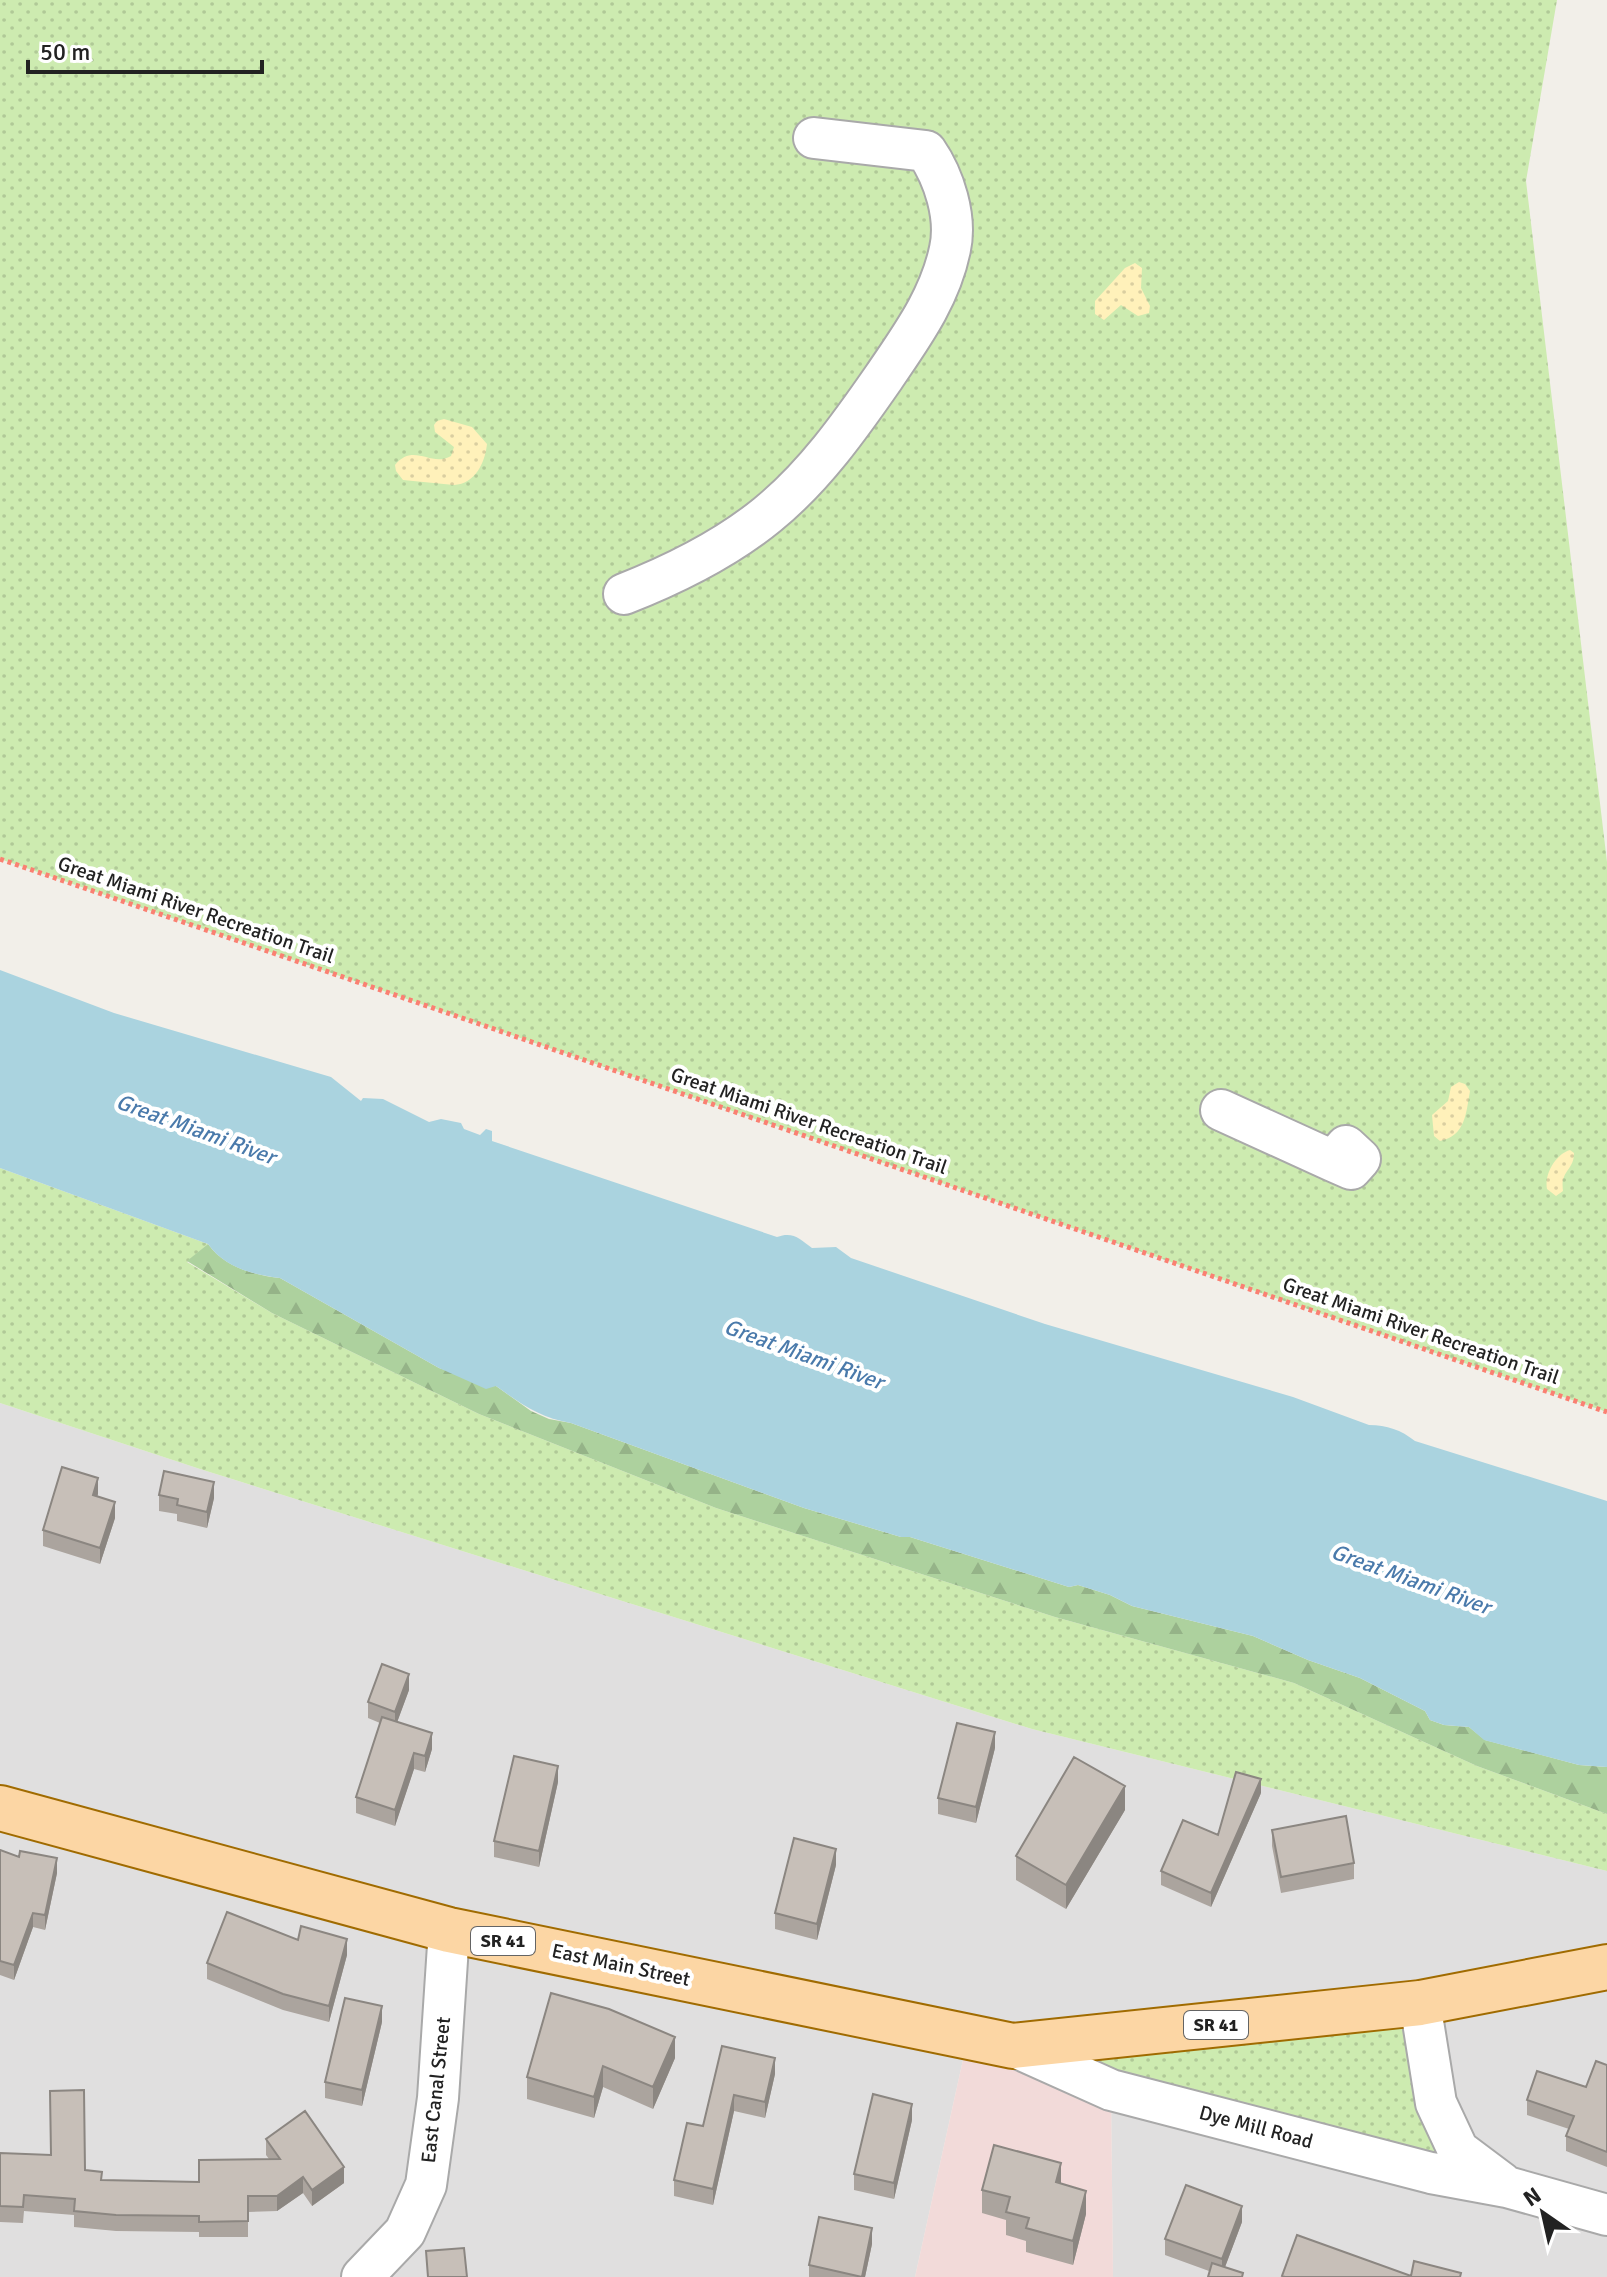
<svg xmlns="http://www.w3.org/2000/svg" width="1607" height="2277" viewBox="0 0 1607 2277" font-family="Signika,sans-serif">
<style>
.residential{fill:#e0dfdf}
.commercial{fill:#f2dad9}
.grass{fill:url(#grass-dots)}
.forest{fill:url(#forest-firs)}
.sand{fill:url(#sand-dots)}
.water{fill:#aad3df}
.lines{fill:none;stroke-linecap:round;stroke-linejoin:round}
.minor-casing{stroke:#a9a9a9;stroke-width:44}
.major-casing{stroke:#a06b00;stroke-width:48}
.path{stroke:#fa8072;stroke-width:5;stroke-dasharray:4 4;stroke-linecap:butt}
.minor{stroke:#fff;stroke-width:40}
.major{stroke:#fcd6a4;stroke-width:44}
.wall{fill:#aba49e}
.shaded-wall{fill:#8b8681}
.building{fill:#c7bfb8;stroke:#8b8681;stroke-width:2}
.labels{text-anchor:middle;dominant-baseline:central;stroke-width:8;stroke-linejoin:round;paint-order:stroke}
.shield{fill:#fff;stroke:#646464;stroke-width:2}
.shield-label{font-size:18px;font-weight:bold;fill:#222}
.street-label{font-size:20px;fill:#222;stroke:#fff}
.water-label{font-size:22px;font-style:italic;fill:#4a7aab;stroke:#fff}
</style>
<defs>
<pattern id="grass-dots" width="8" height="8" patternUnits="userSpaceOnUse" patternTransform="scale(2)"><rect width="8" height="8" fill="#cdebb0"/><path d="M2 2h.1M6 6h.1" fill="none" stroke="#b0c997" stroke-width="1.8" stroke-linecap="round"/></pattern>
<pattern id="forest-firs" width="22" height="20" patternUnits="userSpaceOnUse" patternTransform="scale(2)"><rect width="22" height="20" fill="#add19e"/><path d="M5 1l3.5 6h-7zM16 11l3.5 6h-7z" fill="#95b388"/></pattern>
<pattern id="sand-dots" width="8" height="8" patternUnits="userSpaceOnUse" patternTransform="scale(2)"><rect width="8" height="8" fill="#fff1ba"/><path d="M2 2h.1M6 6h.1" fill="none" stroke="#dacea0" stroke-width="1.8" stroke-linecap="round"/></pattern>
</defs>
<rect width="100%" height="100%" fill="#f2efe9"/>
<path class="residential" d="M0 1403 200 1469 1032 1729 1607 1871V2277H1113L1111 2090 968 2037 915 2277H0Z"/>
<path class="commercial" d="M968 2037 1111 2090 1113 2277H915Z"/>
<path class="grass" d="M0 0H1557L1526 181 1607 862V1412L0 859Z
M0 1168 208 1244 187 1262 272 1313 479 1414 716 1508 1055 1617 1294 1683 1477 1766 1607 1814V1871L1032 1729 200 1469 0 1403Z
M1420 2003 1436 2103 1507 2187 1013 2046Z"/>
<path class="forest" d="M208 1244C224 1267 254 1275 280 1278L439 1368 496 1386 531 1411 549 1419 571 1423 804 1508 901 1537H910L1069 1587 1078 1585 1110 1595 1132 1606 1253 1636 1308 1660 1360 1678 1425 1711 1430 1720 1444 1725 1469 1727 1485 1740 1579 1765 1607 1767V1814L1477 1766 1294 1683 1055 1617 716 1508 479 1414 272 1313 187 1261Z"/>
<path class="sand" d="M1135 263 1142 268 1141 288 1150 306 1149 313 1138 316 1121 305 1104 320 1095 314V301L1125 268Z
M444 419 472 427 487 444C485 463 475 484 454 485L403 480 396 471 395 465C414 442 431 468 451 456L454 447 435 432 434 425 437 421Z
M1459 1082 1465 1084 1470 1091C1466 1112 1466 1136 1440 1141L1434 1136 1432 1115 1448 1101 1451 1087Z
M1570 1150 1574 1153C1574 1171 1560 1170 1563 1191L1556 1196 1547 1189C1544 1174 1556 1154 1570 1150Z"/>
<path class="water" d="M0 970 114 1013 331 1077 361 1101 363 1098 383 1099 429 1122 441 1119 461 1123 464 1129 480 1135 486 1129 492 1131V1141L777 1237C793 1231 800 1239 812 1248L836 1247 851 1258 1045 1324 1293 1397 1369 1425C1387 1425 1401 1430 1415 1441L1607 1501V1767L1579 1765 1484 1740 1469 1727 1444 1725 1430 1720 1425 1711 1360 1678 1308 1660 1253 1636 1132 1606 1110 1595 1078 1585 1069 1587 910 1537H901L804 1508 571 1423C540 1418 521 1404 496 1386L486 1389 439 1368 280 1278C253 1275 224 1267 208 1244L0 1168Z"/>
<g class="lines">
<g class="minor-casing">
<path id="minor" d="M624 594C675 574 724 550 767 515 814 477 850 426 884 377 911 337 940 298 950 249 957 217 944 177 926 151L814 138
M1221 1110 1333 1161 1351 1169 1360 1159 1346 1146 1333 1161
M1420 2003 1436 2103 1458 2150 1502 2183
M1013 2046 1111 2090 1431 2173 1507 2187 1607 2215
M362 2277 405 2232 426 2185 438 2098 449 1930"/>
</g>
<g class="major-casing">
<path id="major" d="M0 1808 449 1930 1013 2046 1420 2003 1607 1967"/>
</g>
<path class="path" d="M0 859 1607 1412"/>
<use href="#minor" class="minor"/>
<use href="#major" class="major"/>
</g>
<path class="wall" d="M98 1494 97 1496 115 1518 100 1564 43 1546V1530Z
M159 1495 214 1498 207 1528 177 1521V1514L159 1511Z
M409 1690 397 1722 432 1749 425 1772 414 1769 395 1826 356 1813V1797L380 1723 368 1718V1702Z
M995 1748 976 1823 938 1814V1798Z
M558 1782 539 1867 494 1857V1841Z
M1261 1793 1211 1907 1161 1885V1871L1218 1835Z
M1125 1810 1066 1909 1016 1880V1856Z
M1272 1830 1354 1863V1879L1281 1893 1272 1846Z
M0 1850 57 1873 45 1930 33 1927 14 1980 0 1975Z
M836 1865 817 1940 775 1929V1913Z
M347 1955 329 2022 283 2010 207 1979V1963Z
M551 1993 675 2058 653 2109 603 2087 594 2118 527 2099V2077Z
M382 2022 362 2106 325 2098V2082Z
M722 2046 775 2074 765 2118 734 2111 713 2205 674 2196V2180L703 2126Z
M1607 2065V2167L1566 2151V2136L1569 2129 1527 2115V2100L1586 2087Z
M912 2120 894 2199 854 2190V2174Z
M266 2139 344 2183 312 2206 303 2193 277 2211 248 2212V2237H199V2232L116 2231 74 2227V2215L24 2211 23 2223 0 2222V2153L85 2170 102 2180 199 2182 269 2159 266 2155Z
M1061 2184 1086 2214 1073 2265 1026 2252V2241L1006 2235V2220L982 2213V2190Z
M1242 2222 1225 2267 1243 2277 1209 2271 1165 2255V2239Z
M872 2244 865 2277H809V2265Z"/>
<path class="shaded-wall" d="M98 1478V1494L93 1511V1495Z
M214 1482V1498L207 1528V1512Z
M115 1502V1518L100 1564V1548Z
M409 1674V1690L395 1728V1712Z
M995 1732V1748L976 1823V1807Z
M432 1733V1749L425 1772V1756Z
M414 1753V1769L395 1826V1810Z
M558 1766V1782L539 1867V1851Z
M1261 1779V1793L1211 1907V1893Z
M1125 1786V1810L1066 1909V1885Z
M836 1849V1865L817 1940V1924Z
M57 1858V1873L45 1930V1915Z
M33 1913V1927L14 1980V1965Z
M347 1939V1955L329 2022V2006Z
M382 2006V2022L362 2106V2090Z
M675 2037V2058L653 2109V2087Z
M775 2058V2074L765 2118V2102Z
M603 2066V2087L594 2118V2097Z
M734 2095V2111L713 2205V2189Z
M912 2104V2120L894 2199V2183Z
M1061 2163V2186L1056 2182Z
M344 2167V2183L312 2206V2190Z
M303 2177V2193L277 2211V2196Z
M1086 2191V2214L1073 2265V2241Z
M1242 2206V2222L1222 2275V2259Z
M872 2228V2244L865 2277H862Z"/>
<path class="building" d="M62 1467 98 1478 93 1495 115 1502 100 1548 43 1530Z
M164 1471 214 1482 207 1512 177 1505 178 1499 159 1495Z
M382 1664 409 1674 395 1712 368 1702Z
M382 1717 432 1733 425 1756 414 1753 395 1810 356 1797Z
M957 1723 995 1732 976 1807 938 1798Z
M514 1756 558 1766 539 1851 494 1841Z
M1074 1757 1125 1786 1066 1885 1016 1856Z
M1236 1772 1261 1779 1211 1893 1161 1871 1183 1820 1218 1835Z
M1346 1816 1354 1863 1281 1877 1272 1830Z
M794 1838 836 1849 817 1924 775 1913Z
M0 1850 19 1857 20 1851 57 1858 45 1915 33 1913 14 1965 0 1961Z
M227 1912 298 1940 301 1926 347 1939 329 2006 283 1994 207 1963Z
M551 1993 609 2009 675 2037 653 2087 603 2066 594 2097 527 2077Z
M345 1998 382 2006 362 2090 325 2082Z
M722 2046 775 2058 765 2102 734 2095 713 2189 674 2180 687 2123 703 2126Z
M1596 2061 1607 2065V2152L1566 2136 1574 2116 1527 2100 1537 2071 1586 2087Z
M84 2090 85 2170 102 2172 101 2180 199 2182V2160L280 2159 266 2139 305 2111 344 2167 312 2190 303 2177 277 2196H248V2221L199 2222V2216L116 2215 74 2211 75 2199 24 2195 23 2207 0 2206V2153L51 2155 50 2091Z
M873 2094 912 2104 894 2183 854 2174Z
M994 2145 1061 2163 1056 2182 1086 2191 1073 2241 1026 2228 1029 2218 1006 2212 1010 2197 982 2190Z
M1186 2185 1242 2206 1222 2259 1165 2239Z
M819 2217 872 2228 862 2277 809 2265Z
M1297 2235 1411 2276 1414 2261 1461 2273 1460 2277H1285L1282 2276Z
M464 2248 467 2277H428L426 2251Z
M1212 2263 1243 2273 1242 2277H1208Z"/>
<g class="labels">
<g class="shield">
<rect x="471" y="1927" width="64" height="28" rx="6"/>
<rect x="1184" y="2011" width="64" height="28" rx="6"/>
</g>
<g class="shield-label">
<text x="503" y="1941">SR 41</text>
<text x="1216" y="2025">SR 41</text>
</g>
<g class="street-label">
<text transform="translate(196 910) rotate(19)">Great Miami River Recreation Trail</text>
<text transform="translate(809 1121) rotate(19)">Great Miami River Recreation Trail</text>
<text transform="translate(1421 1331) rotate(19)">Great Miami River Recreation Trail</text>
<text transform="translate(621 1965) rotate(12)">East Main Street</text>
<text transform="translate(436 2090) rotate(-84)">East Canal Street</text>
<text transform="translate(1256 2127) rotate(15)">Dye Mill Road</text>
</g>
<g class="water-label">
<text transform="translate(196 1129) rotate(20)">Great Miami River</text>
<text transform="translate(804 1354) rotate(20)">Great Miami River</text>
<text transform="translate(1411 1579) rotate(20)">Great Miami River</text>
</g>
</g>
<g transform="translate(1543 2213) rotate(326)" stroke="#ffffff" stroke-width="6" paint-order="stroke">
<path d="M0-6L14 30L0 20L-14 30Z" fill="#222222"/>
<text y="-12" font-size="22" font-weight="bold" text-anchor="middle" fill="#222222">N</text>
</g>
<path d="M28 60v12h234v-12" fill="none" stroke="#222222" stroke-width="4"/>
<text x="40" y="60" font-size="24" fill="#222222" stroke="#ffffff" stroke-width="6" paint-order="stroke">50 m</text>
</svg>
